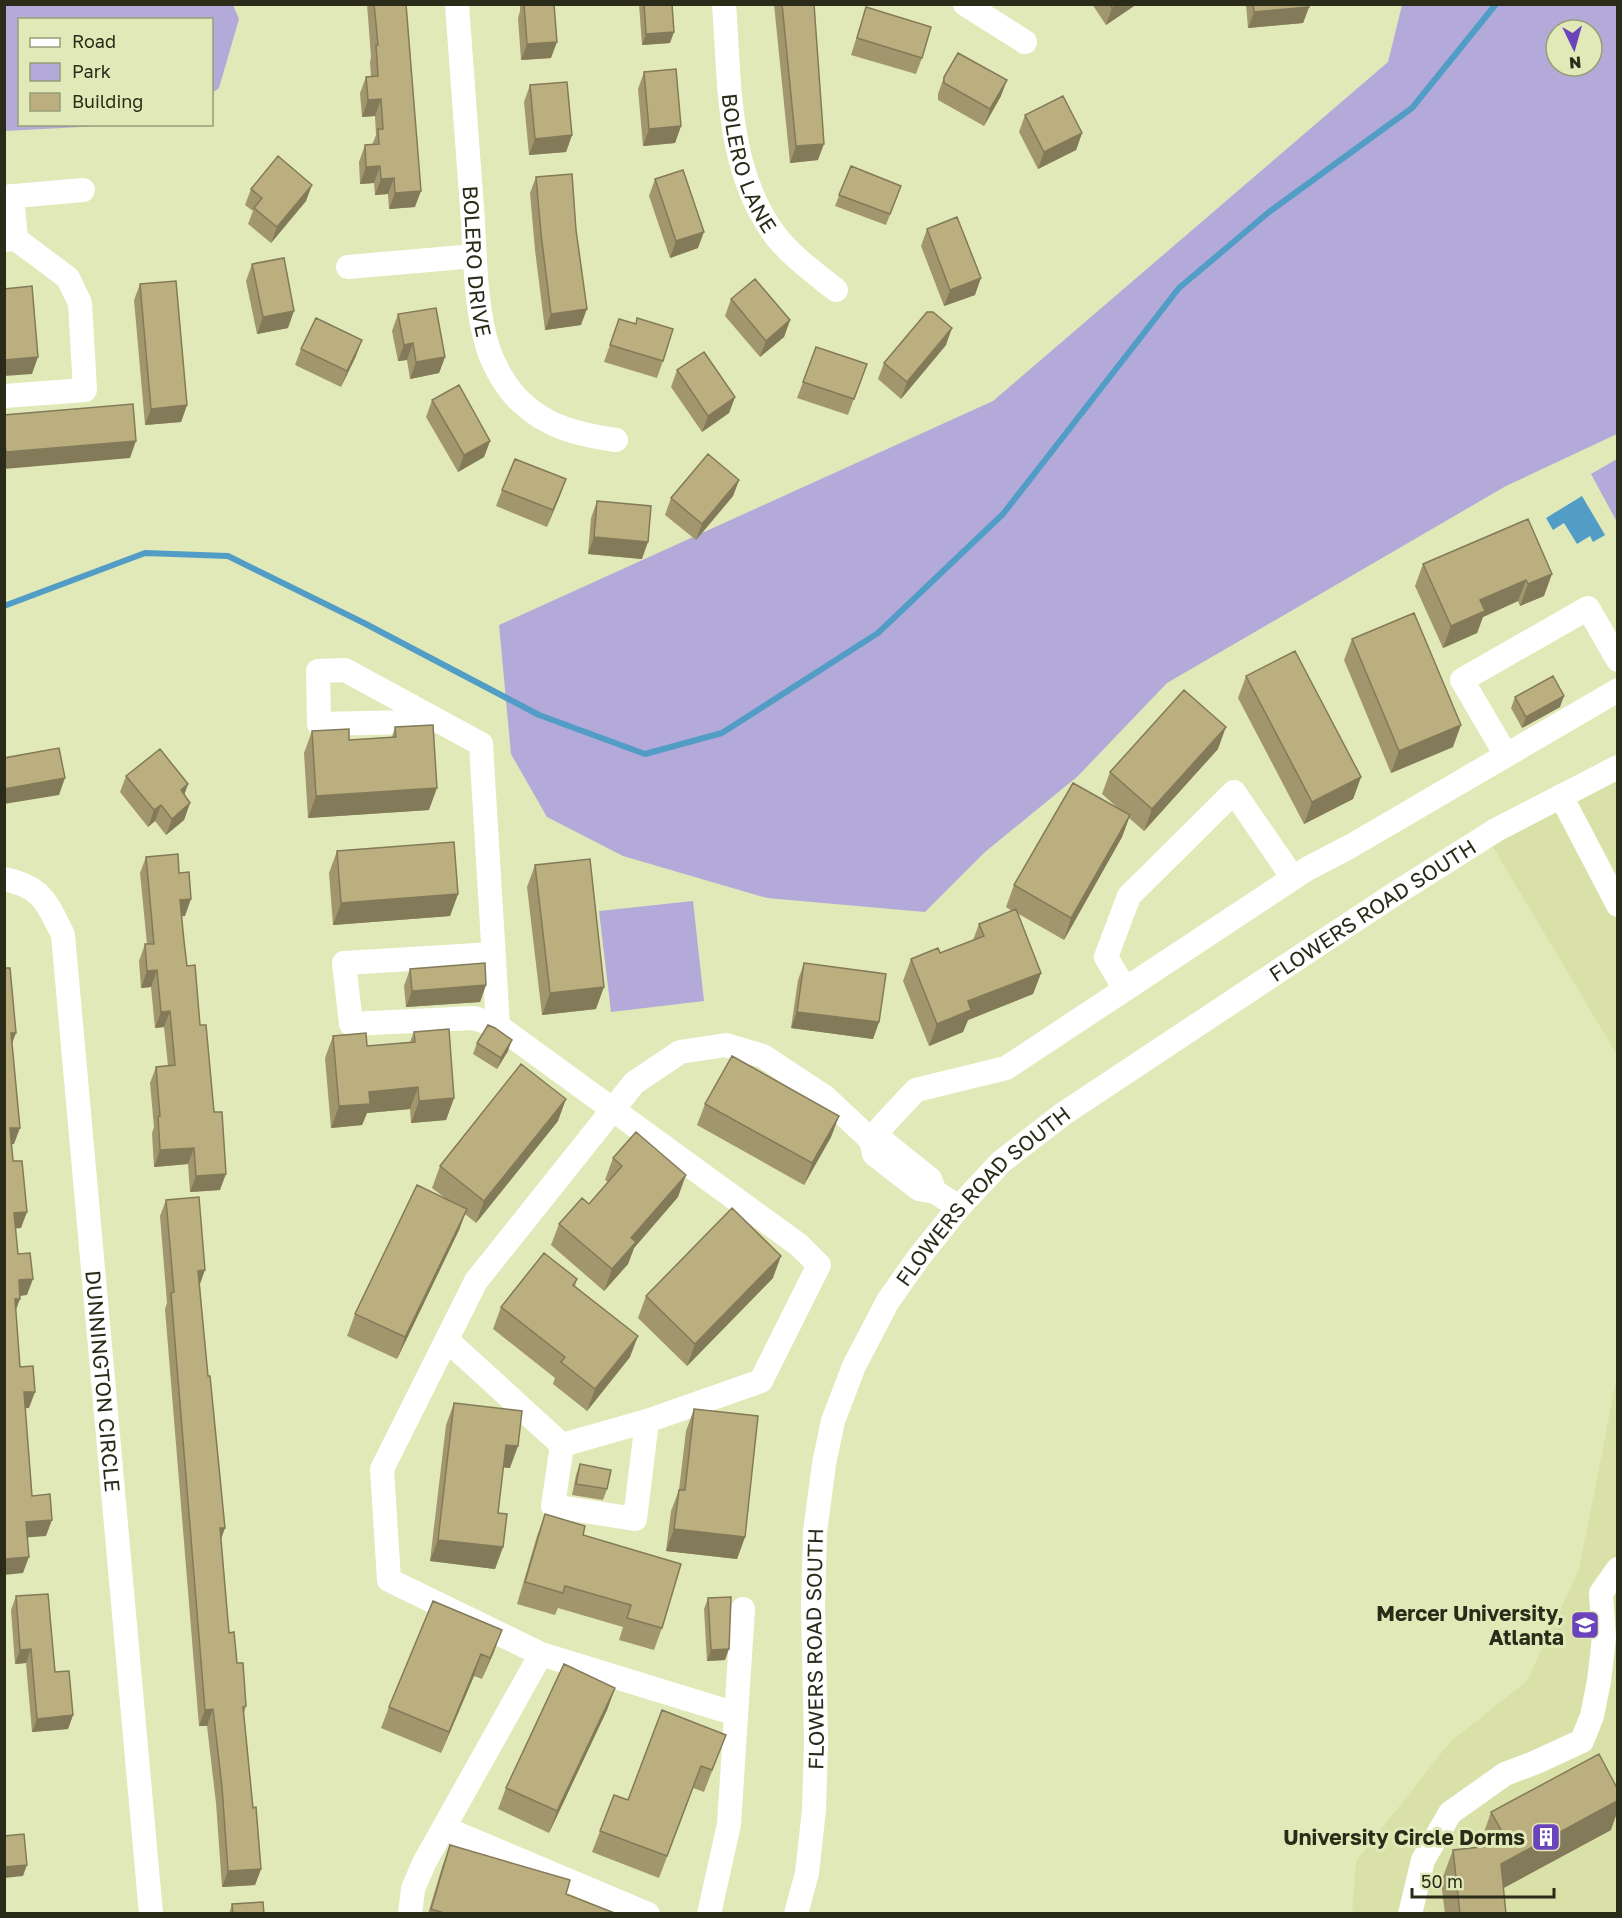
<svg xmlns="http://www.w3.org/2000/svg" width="1622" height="1918" viewBox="0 0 1622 1918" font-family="'Golos Text',sans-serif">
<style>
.built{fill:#d9e1a8}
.green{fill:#b3aad9;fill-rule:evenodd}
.water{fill:#529dc5}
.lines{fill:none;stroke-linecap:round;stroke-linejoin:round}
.stream{stroke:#529dc5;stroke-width:6}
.minor{stroke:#fff;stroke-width:24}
.wall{fill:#a1966d}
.shaded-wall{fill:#837a59}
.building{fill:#bbae7f;stroke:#837a59;stroke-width:1.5}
.labels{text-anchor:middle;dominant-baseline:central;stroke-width:6;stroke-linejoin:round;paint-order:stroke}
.street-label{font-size:21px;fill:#2a2c19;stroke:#e2e9b8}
.poi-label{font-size:21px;font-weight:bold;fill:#2a2c19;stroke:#e2e9b8;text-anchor:end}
</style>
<rect width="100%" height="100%" fill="#e2e9b8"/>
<path class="built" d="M1617 769V1055L1490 842Z
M1617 1376V1913L1352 1914 1356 1861 1450 1742 1527 1681 1579 1569Z"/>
<path class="green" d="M5 4 233 5 239 19 219 88 212 93V20H20V124L118 125 5 131Z
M1402 5H1617V434L1506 486 1167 683 1078 776 985 852 925 912 767 898 623 856 547 817 511 754 499 625 993 401 1388 62ZM1556 30H1592V66H1556Z
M1617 459V522L1591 474Z
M693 901 704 1001 611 1012 599 911Z"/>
<path class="water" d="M1582 496 1605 535 1593 542 1590 536 1577 544 1564 523 1553 530 1546 518Z"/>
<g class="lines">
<path class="stream" d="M4 606 145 553 228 556 364 623 539 715 645 754 722 733 878 633 1003 514 1179 288 1269 212 1412 108 1496 4"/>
<g class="minor">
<path id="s1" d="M457 4C462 77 468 150 473 222 475 261 476 311 488 348 494 367 507 389 521 402 548 428 581 435 616 440"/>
<path id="s2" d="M724 4C730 82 726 169 775 235 791 256 815 273 836 290"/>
<path d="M965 4 1025 42"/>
<path d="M4 197 83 190"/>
<path d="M4 240 16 239 12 196"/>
<path d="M348 267 475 256"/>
<path d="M4 396 85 390 80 303 68 278 16 239"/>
<path d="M410 705V722L319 724 318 671 345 670 481 744 498 1026"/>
<path d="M1506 755 1462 680 1588 608 1618 660"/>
<path d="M1561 796 1618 905"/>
<path id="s3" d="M4 879C43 887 47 903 63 935L151 1914"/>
<path d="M493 954 344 963 351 1024 474 1018 498 1026 799 1245 819 1265 761 1381 647 1421 562 1445"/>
<path d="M1125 989 1106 957 1129 896 1234 792 1293 878"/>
<path d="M935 1192 930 1179 884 1142 871 1140 874 1154 919 1189 935 1192 959 1207"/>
<path d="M447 1340 562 1445"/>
<path d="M562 1445 553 1506 635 1519 647 1421"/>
<path d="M736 1714 541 1654 389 1580 382 1469 476 1281 634 1083 680 1052 726 1045 763 1056 825 1097 871 1140 885 1123 916 1090 1006 1068 1307 869 1351 846 1618 690"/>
<path d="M444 1828 648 1914"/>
<path d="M410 1914 413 1889 424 1863 541 1654"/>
<path d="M709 1914 729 1824 743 1609"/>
<path id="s4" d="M796 1914 807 1873 814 1810 816 1743 813 1606 815 1532 824 1464 833 1421 854 1366 888 1301 919 1257 959 1207 1001 1162 1063 1114 1390 897 1496 830 1618 767"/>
<path d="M1410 1914 1423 1860 1450 1813 1505 1774 1534 1763 1582 1741 1592 1716 1599 1681 1604 1638 1601 1593 1618 1569"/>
</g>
</g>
<path class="wall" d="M367 4H406L415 207 389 209 388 194 375 195 374 183 360 184 359 162 365 145H372L376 135 375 116 362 117 360 93 366 77 371 76 370 62 371 57Z
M520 4H554L551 58 521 60 518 18 520 11Z
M639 4H672L670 43 642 45Z
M774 4H814L818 160 790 163Z
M1092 4H1134V6L1106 25Z
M1246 4H1308L1309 7 1303 23 1248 28Z
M866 7 922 58 916 74 851 55Z
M644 72 681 126 675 143 643 146 638 89Z
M944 77 1001 96 984 126 938 100V94Z
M530 85 572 135 566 152 529 155 524 102Z
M1025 115 1082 133 1076 150 1038 169 1019 132Z
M851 166 897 197 886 225 835 206Z
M536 177 581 325 545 330 535 250 530 193Z
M655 179 698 248 670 258 649 196Z
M251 189 306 201 271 243 248 224 253 211 245 205Z
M927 229 975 295 944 306 921 246Z
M252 264 288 328 257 334 246 281Z
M140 284 187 405 181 422 145 425 134 300Z
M731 299 790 320 784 337 760 357 725 316Z
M398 314 445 357 439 373 410 379 407 360 398 361 392 331Z
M619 319 635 324 663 361 657 378 604 362Z
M946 345 901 399 878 379 884 363Z
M816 347 867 364 848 415 797 398Z
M301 349 356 356 341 387 295 365Z
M677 370 735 397 729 413 702 432 671 387Z
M432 400 490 441 484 457 458 472 426 417Z
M566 479 547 527 496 506 502 490Z
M739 480 733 496 696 540 665 515 671 498Z
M597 501 642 559 588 554 591 518Z
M1528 519 1544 596 1520 606 1518 601 1483 617 1477 633 1443 648 1415 586 1423 564Z
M1352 639 1453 747 1391 773 1344 660Z
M1246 676 1361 777 1353 799 1304 824 1238 698Z
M1515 697 1560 707 1522 728 1511 708Z
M395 727 429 810 308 818 304 753 312 731 349 740 392 737Z
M1218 749 1144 831 1129 818 1122 837 1064 940 1017 913 1041 973 1033 994 968 1020 963 1032 929 1046 903 981 911 959 940 953 973 940 979 924 1012 911 1006 907 1014 885 1119 809 1102 794 1110 772Z
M126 776 188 784 184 795 190 803 184 820 166 835 155 821 148 827 120 792Z
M337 851 458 894 450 916 333 925 329 873Z
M146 857 179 873 185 916H181L187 966 200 1025 220 1190 190 1192 188 1164 154 1167 152 1133 154 1127 150 1083 156 1067 168 1066 164 1027 155 1028 151 987 141 988 139 961 145 944H147L140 873Z
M535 865 596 1009 542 1015 527 887Z
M804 963 879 1022 873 1039 791 1028 798 980Z
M410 969 486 985 480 1002 406 1007 404 986Z
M414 1032 454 1098 446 1120 411 1123 410 1109 367 1113 362 1125 331 1128 325 1058 333 1036 367 1046 410 1042Z
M477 1043 508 1051 497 1069 473 1054Z
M705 1104 839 1116 831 1137 804 1185 697 1125Z
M558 1121 476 1223 465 1214 459 1230 397 1359 347 1336 355 1314 445 1198 432 1188 440 1166Z
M613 1158 678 1197 634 1248 628 1264 604 1291 551 1245 559 1224 589 1204 608 1182 605 1180Z
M166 1200 200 1286 229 1633 246 1706 244 1713 253 1808 261 1869 255 1885 222 1887 216 1803 207 1726H199L165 1309 167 1303 160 1216Z
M773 1278 687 1366 638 1318 646 1296Z
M577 1279 575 1286 630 1357 587 1411 553 1384 555 1378 493 1329 501 1307Z
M454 1403 510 1468 503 1467 498 1513 503 1547 495 1569 430 1561 446 1425Z
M694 1409 745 1537 737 1559 666 1551 671 1511 679 1490 686 1431Z
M580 1464 607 1489 603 1500 572 1495 576 1475Z
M545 1514 583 1535 662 1628 654 1650 619 1640 623 1627 558 1608 555 1615 517 1604 537 1536Z
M16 1596 55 1672 73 1715 68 1729 32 1732 26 1663 15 1664 11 1610Z
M708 1598 725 1660 707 1661 704 1609Z
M502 1630 482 1679 474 1676 441 1753 381 1728 389 1707Z
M615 1688 607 1710 549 1833 498 1809 506 1788Z
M726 1735 704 1792 693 1788 659 1878 592 1852 600 1831 628 1800Z
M1491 1812 1611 1830 1503 1888 1506 1914H1445L1441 1882 1453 1850 1481 1847 1480 1844Z
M450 1845 566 1894 617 1914H428L442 1867Z
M232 1904 264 1914H229Z"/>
<path class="shaded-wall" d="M1118 4H1134V6L1106 25 1112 8Z
M1309 7 1303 23 1248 28 1254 12Z
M674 32 670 43 642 45 646 34Z
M557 42 551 58 521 60 527 44Z
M1007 80 1001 96 984 126 990 109Z
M381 99 375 116 362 117 368 100Z
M681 126 675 143 643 146 649 129Z
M1082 133 1076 150 1038 169 1044 152Z
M572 135 566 152 529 155 535 139Z
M824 144 818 160 790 163 796 146Z
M380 166 374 183 360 184 366 167Z
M394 178 388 194 375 195 381 179Z
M312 185 306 201 271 243 277 227Z
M421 191 415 207 389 209 395 193Z
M704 232 698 248 670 258 676 241Z
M981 278 975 295 944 306 950 290Z
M587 309 581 325 545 330 551 314Z
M294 311 288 328 257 334 263 317Z
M790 320 784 337 760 357 766 341Z
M952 328 946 345 901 399 907 382Z
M362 340 356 356 341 387 347 371Z
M413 343 407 360 398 361 404 345Z
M38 357 32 374 4 376V360Z
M445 357 439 373 410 379 416 362Z
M735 397 729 413 702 432 708 416Z
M187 405 181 422 145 425 151 409Z
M136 441 130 458 4 469V457L6 452Z
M490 441 484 457 458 472 464 455Z
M566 479 560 496 547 527 553 510Z
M739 480 733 496 696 540 702 524Z
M594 537 648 542 642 559 588 554Z
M1552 574 1544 596 1520 606 1528 584Z
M1526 580 1518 601 1483 617 1477 633 1443 648 1451 626 1480 600Z
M1564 696 1560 707 1522 728 1526 717Z
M1461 725 1453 747 1391 773 1399 751Z
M1226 727 1218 749 1144 831 1152 809Z
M1361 777 1353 799 1304 824 1312 802Z
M65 778 59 795 4 804V789Z
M188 784 182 801 181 790Z
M437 788 429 810 308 818 316 796Z
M190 803 184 820 166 835 172 819Z
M161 805 155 821 148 827 154 810Z
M1130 815 1122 837 1064 940 1071 918Z
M458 894 450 916 333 925 341 903Z
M191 899 185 916 174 917 180 900Z
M157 970 151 987 141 988 147 971Z
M1041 973 1033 994 968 1020 963 1032 929 1046 937 1024 968 1001Z
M486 985 480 1002 406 1007 412 991Z
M604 987 596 1009 542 1015 550 993Z
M170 1011 164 1027 155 1028 161 1012Z
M797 1012 879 1022 873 1039 791 1028Z
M11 1033H16L10 1049Z
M512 1040 508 1051 497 1069 501 1058Z
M418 1087 410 1109 367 1113 362 1125 331 1128 339 1106 369 1092Z
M454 1098 446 1120 411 1123 419 1101Z
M566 1099 558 1121 476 1223 484 1201Z
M839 1116 831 1137 804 1185 812 1163Z
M10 1128H20L14 1144 4 1145Z
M194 1148 188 1164 154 1167 160 1150Z
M226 1174 220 1190 190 1192 196 1176Z
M686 1175 678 1197 634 1248 628 1264 604 1291 612 1269 631 1238Z
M467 1209 459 1230 397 1359 405 1337Z
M27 1212 21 1228 8 1229 14 1213Z
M781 1256 773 1278 687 1366 695 1344Z
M205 1270 199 1287 198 1271Z
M33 1279 27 1295 13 1297 19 1280Z
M15 1299H20L14 1315Z
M638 1336 630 1357 587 1411 595 1389Z
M24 1392H35L29 1408 18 1409Z
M506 1445 518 1446 510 1468 498 1467Z
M52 1520 46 1536 20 1538 26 1522Z
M220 1528H225L219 1545Z
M674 1529 745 1537 737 1559 666 1551Z
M438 1540 503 1547 495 1569 430 1561Z
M29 1557 23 1573 4 1575V1559Z
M502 1630 494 1652 482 1679 490 1658Z
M31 1649 26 1663 15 1664 20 1650Z
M729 1649 725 1660 707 1661 711 1650Z
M481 1654 474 1676 441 1753 449 1732Z
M615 1688 607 1710 549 1833 557 1811Z
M213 1709 207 1726H199L205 1710Z
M73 1715 68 1729 32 1732 37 1719Z
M1617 1801V1813L1611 1830 1489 1896 1501 1864Z
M27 1865 23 1876 4 1878V1867Z
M261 1869 255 1885 222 1887 228 1871Z"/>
<path class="building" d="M374 4H406L421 191 395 193 394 178 381 179 380 166 366 167 365 145 379 144 378 129H383L381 99 368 100 366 77 378 76 376 45H378Z
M524 4H554L557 42 527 44Z
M644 4H672L674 32 646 34Z
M782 4H814L824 144 796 146Z
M1110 4H1118L1112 8Z
M1253 4H1308L1309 7 1254 12Z
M866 7 931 27 922 58 857 38Z
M958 53 1007 80 990 109 944 83V77Z
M676 69 681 126 649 129 644 72Z
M567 82 572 135 535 139 530 85Z
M1063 96 1082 133 1044 152 1025 115Z
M278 156 312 185 277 227 254 208 262 198 251 189Z
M851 166 901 186 890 214 839 195Z
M683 170 704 232 676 241 655 179Z
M572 174 576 230 587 309 551 314 541 234 536 177Z
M957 217 981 278 950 290 927 229Z
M284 258 294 311 263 317 252 264Z
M755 279 790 320 766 341 731 299Z
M176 281 187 405 151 409 140 284Z
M32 286 38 357 4 360V289Z
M436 308 445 357 416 362 413 343 404 345 398 314Z
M927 312H933L952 328 907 382 884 363Z
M316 318 362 340 347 371 301 349Z
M637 318 673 329 663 361 610 345 619 319 636 324Z
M816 347 867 364 854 399 803 382Z
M704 352 735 397 708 416 677 370Z
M459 385 490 441 464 455 432 400Z
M133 404 136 441 6 452 4 435V415Z
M708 454 739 480 702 524 671 498Z
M515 459 566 479 553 510 502 490Z
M597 501 651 506 648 542 594 537Z
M1528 519 1552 574 1528 584 1526 580 1480 600 1485 611 1451 626 1423 564Z
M1414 613 1461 725 1399 751 1352 639Z
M1295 651 1361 777 1312 802 1246 676Z
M1553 676 1564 696 1526 717 1515 697Z
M1184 690 1226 727 1152 809 1110 772Z
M433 725 437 788 316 796 312 731 349 729V740L396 737 395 727Z
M59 748 65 778 4 789V758Z
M160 749 188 784 181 790 190 803 172 819 161 805 154 810 126 776Z
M1073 783 1130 815 1071 918 1014 885Z
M454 842 458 894 341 903 337 851Z
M178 854 179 873 189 872 191 899 180 900 184 941 187 966 195 965 200 1025H206L214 1112H222L226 1174 196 1176 194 1148 160 1150 158 1117 160 1116 156 1067 175 1065 170 1011 161 1012 157 970 147 971 145 944H154L146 857Z
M590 859 604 987 550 993 535 865Z
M1016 909 1041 973 968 1001 971 1010 937 1024 911 959 938 948 940 953 984 936 979 924Z
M485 963 486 985 412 991 410 969Z
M804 963 886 974 879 1022 797 1012Z
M4 968H10L16 1033H11L20 1128H10L13 1161H22L27 1212 14 1213 18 1254 30 1253 33 1279 19 1280 20 1299H15L20 1367 33 1366 35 1392H24L32 1496 50 1494 52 1520 26 1522 29 1557 4 1559Z
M488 1025 495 1028 512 1040 501 1058 477 1043Z
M449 1029 454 1098 419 1101 418 1087 369 1092 370 1104 339 1106 333 1036 366 1033 367 1046 415 1042 414 1032Z
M732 1056 839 1116 812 1163 705 1104Z
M521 1064 566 1099 484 1201 440 1166Z
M636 1132 686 1175 631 1238 636 1242 612 1269 559 1224 582 1198 589 1204 622 1166 613 1158Z
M417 1185 467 1209 405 1337 355 1314Z
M199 1197 205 1270 198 1271 208 1376H210L225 1528H220L229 1633 234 1632 237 1663H243L246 1706 243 1707 253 1808 256 1807 261 1869 228 1871 222 1787 213 1709 205 1710 171 1293 174 1292 166 1200Z
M732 1208 781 1256 695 1344 646 1296Z
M544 1253 577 1279 573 1285 638 1336 595 1389 561 1362 565 1357 501 1307Z
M454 1403 522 1411 518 1446 506 1445 498 1513 507 1514 503 1547 438 1540Z
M694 1409 758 1416 745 1537 674 1529 679 1490H685Z
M580 1464 611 1470 607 1489 576 1484Z
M545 1514 585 1526 583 1535 681 1564 662 1628 627 1618 631 1605 565 1586 563 1593 525 1582Z
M48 1594 55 1672 69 1671 73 1715 37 1719 31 1649 20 1650 16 1596Z
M731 1597 729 1649 711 1650 708 1598Z
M433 1601 502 1630 490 1658 481 1654 449 1732 389 1707Z
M564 1664 615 1688 557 1811 506 1788Z
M662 1710 726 1735 712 1770 701 1766 667 1856 600 1831 614 1795 628 1800Z
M1599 1754 1617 1788V1801L1501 1864 1506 1914H1460L1453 1850 1509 1844 1491 1812Z
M24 1834 27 1865 4 1867V1836Z
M450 1845 570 1880 566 1894 617 1914H447L431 1909Z
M263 1902 264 1914H233L232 1904Z"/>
<defs>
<g id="university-square" transform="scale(1.5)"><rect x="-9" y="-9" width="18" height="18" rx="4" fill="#6b44bc" stroke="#e2e9b8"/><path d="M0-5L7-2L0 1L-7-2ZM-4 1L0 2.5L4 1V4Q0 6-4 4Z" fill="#fff"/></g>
<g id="building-square" transform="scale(1.5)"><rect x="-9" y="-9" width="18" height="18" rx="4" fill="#6b44bc" stroke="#e2e9b8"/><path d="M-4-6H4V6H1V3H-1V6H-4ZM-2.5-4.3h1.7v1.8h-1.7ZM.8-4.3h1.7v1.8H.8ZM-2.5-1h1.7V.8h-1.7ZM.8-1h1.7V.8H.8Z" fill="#fff"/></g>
</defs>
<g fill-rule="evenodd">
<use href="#university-square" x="1585" y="1625"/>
<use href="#building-square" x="1546" y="1837"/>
</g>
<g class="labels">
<g class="street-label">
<text stroke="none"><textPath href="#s2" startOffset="162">BOLERO LANE</textPath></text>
<text stroke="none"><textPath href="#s1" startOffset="258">BOLERO DRIVE</textPath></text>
<text stroke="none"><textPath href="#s4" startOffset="1257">FLOWERS ROAD SOUTH</textPath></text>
<text stroke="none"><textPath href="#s4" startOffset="771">FLOWERS ROAD SOUTH</textPath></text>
<text stroke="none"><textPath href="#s3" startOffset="534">DUNNINGTON CIRCLE</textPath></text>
<text stroke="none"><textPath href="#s4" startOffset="267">FLOWERS ROAD SOUTH</textPath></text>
</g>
<g class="poi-label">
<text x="1564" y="1613">Mercer University,<tspan x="1564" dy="24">Atlanta</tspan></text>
<text x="1525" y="1837">University Circle Dorms</text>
</g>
</g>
<rect width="1622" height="1918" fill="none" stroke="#2a2c19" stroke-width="12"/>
<rect x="18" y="18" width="195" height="108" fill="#e2e9b8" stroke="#989d78" stroke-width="1.5"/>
<rect x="30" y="38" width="30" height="9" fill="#ffffff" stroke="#989d78" stroke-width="1.5"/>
<text x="72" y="48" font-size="18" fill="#2a2c19">Road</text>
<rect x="30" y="63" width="30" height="18" fill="#b3aad9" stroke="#989d78" stroke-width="1.5"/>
<text x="72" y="78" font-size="18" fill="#2a2c19">Park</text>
<rect x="30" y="93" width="30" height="18" fill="#bbae7f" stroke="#989d78" stroke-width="1.5"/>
<text x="72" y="108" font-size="18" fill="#2a2c19">Building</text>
<g transform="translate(1574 48) rotate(175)"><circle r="28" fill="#e2e9b8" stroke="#989d78" stroke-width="1.5"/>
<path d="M0-4.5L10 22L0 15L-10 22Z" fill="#6b44bc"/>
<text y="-9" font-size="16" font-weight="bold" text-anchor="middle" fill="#2a2c19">N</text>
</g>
<path d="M1412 1888v9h142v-9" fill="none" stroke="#2a2c19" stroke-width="3"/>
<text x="1421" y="1888" font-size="18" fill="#2a2c19" stroke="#e2e9b8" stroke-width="4.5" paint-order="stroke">50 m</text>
</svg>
